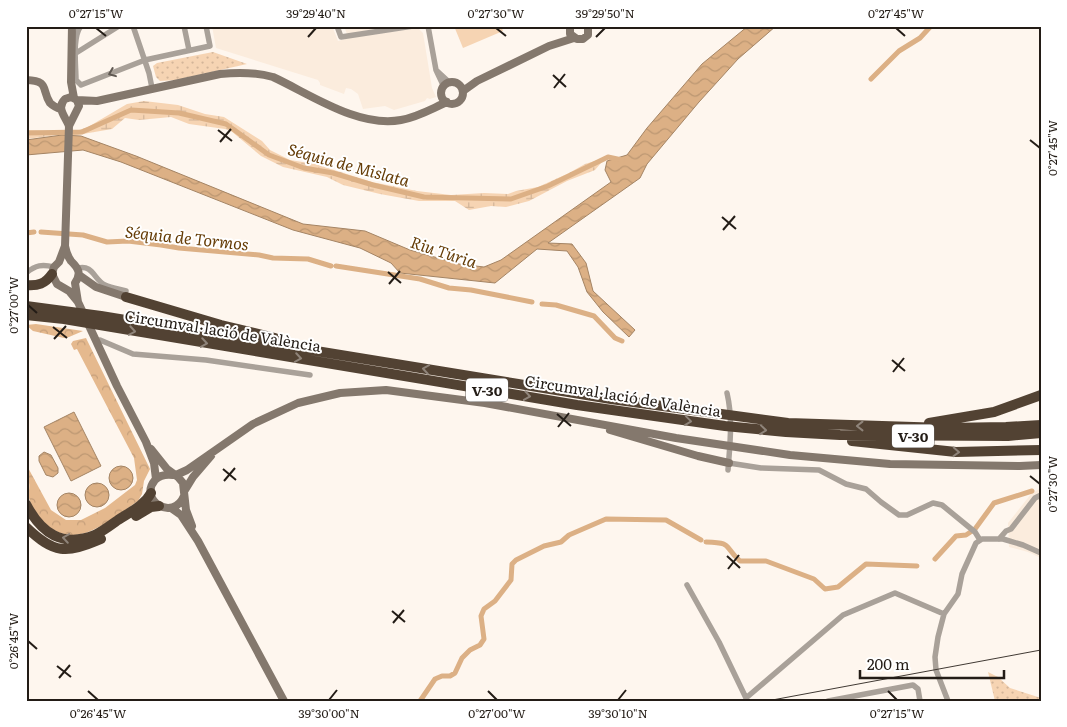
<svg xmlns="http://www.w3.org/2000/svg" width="1067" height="727" viewBox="0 0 1067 727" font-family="Literata,serif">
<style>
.built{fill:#fbecdd}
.forest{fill:url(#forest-crowns)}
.wetland{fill:url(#wetland-marsh)}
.park{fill:url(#park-dots)}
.pitch{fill:#f6d4b3}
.water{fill:url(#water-waves);stroke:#a48464}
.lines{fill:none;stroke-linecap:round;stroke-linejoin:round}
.canal{stroke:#dcb085;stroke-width:5}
.street{stroke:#a9a199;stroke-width:5.5}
.secondary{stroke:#84786d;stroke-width:8}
.highway{stroke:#524233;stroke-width:10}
.rail{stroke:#403933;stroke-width:1}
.oneway{stroke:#5f5851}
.oneway2{stroke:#8f847a}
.ticks{fill:none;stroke:#231c16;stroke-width:2}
.labels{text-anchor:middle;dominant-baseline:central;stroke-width:4;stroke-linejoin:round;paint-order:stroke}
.shield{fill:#fff;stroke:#65605c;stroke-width:1}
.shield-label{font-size:14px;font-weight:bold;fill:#231c16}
.street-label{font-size:15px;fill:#231c16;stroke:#fff}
.water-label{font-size:16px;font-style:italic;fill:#653c06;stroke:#fff}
.neatline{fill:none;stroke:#231c16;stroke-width:2}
.ticks-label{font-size:12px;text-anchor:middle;fill:#231c16}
</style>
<defs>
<pattern id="forest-crowns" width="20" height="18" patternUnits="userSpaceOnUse" patternTransform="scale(1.25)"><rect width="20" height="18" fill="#e5b98e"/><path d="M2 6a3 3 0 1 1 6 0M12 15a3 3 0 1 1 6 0" fill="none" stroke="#c49e7a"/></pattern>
<pattern id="wetland-marsh" width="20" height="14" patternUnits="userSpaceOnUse" patternTransform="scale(1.25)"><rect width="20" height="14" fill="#f6d4b3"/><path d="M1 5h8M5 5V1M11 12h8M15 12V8" fill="none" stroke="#d3b599"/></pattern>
<pattern id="park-dots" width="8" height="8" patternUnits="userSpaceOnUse" patternTransform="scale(1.25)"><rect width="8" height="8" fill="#f6d4b3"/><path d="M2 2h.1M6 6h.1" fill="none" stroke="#d3b599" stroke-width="1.8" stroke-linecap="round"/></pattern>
<pattern id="water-waves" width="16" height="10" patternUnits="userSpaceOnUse" patternTransform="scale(1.25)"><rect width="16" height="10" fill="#dcb085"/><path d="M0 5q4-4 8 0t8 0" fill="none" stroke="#bc9772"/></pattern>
</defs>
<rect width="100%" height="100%" fill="#fef6ee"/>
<path class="built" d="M212 26H332L338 41 349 38 418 28 423 33 432 88 436 97 430 99 427 98 425 101 394 110 385 106 363 109 358 94 351 89 346 88 344 94 320 85V83L318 80 216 48Z
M344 26H394L347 34Z
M1041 488V558L1028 552 1009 547 1008 523 1031 494Z"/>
<path class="forest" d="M36 324 83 331 69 337 64 338 33 331 26 325Z
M86 338 150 469 144 481 142 494 138 501C122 512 100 530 81 534 58 540 35 520 29 498 28 494 30 488 29 483 29 481 27 478 26 476 25 473 26 468 26 464L51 510 66 520H81L105 508 135 485 137 480 134 458 77 349 74 350 71 344 73 341Z"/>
<path class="wetland" d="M144 101 178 105 205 114 224 117 262 141 270 150 290 160 315 164 372 182 417 191 451 195 484 193 508 194 516 191 538 187 569 173 585 164 598 160 601 163 595 170 567 181 529 201 506 207 491 206 469 210 455 201H419L380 194 343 185 327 177 283 167 261 156 231 131 225 129 189 124 171 117 139 120 125 118 112 129 77 135H58L26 139V130L60 131 79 130 88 127 127 104Z"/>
<path class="park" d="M213 52 247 64 176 80 160 81 156 77 153 66 157 63Z
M988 672 998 677 1010 688 1041 698V701H995Z"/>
<path class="pitch" d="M454 26H501L503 31 463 48Z"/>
<path class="water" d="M748 26H776L738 59 699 102 647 164 640 178 548 243 572 244 586 263 593 291 635 330 629 337 603 312 587 292 578 267 567 251 537 249 495 283 400 273 391 263 360 248 293 230 121 162 83 150 26 155V140L62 135 81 136 136 156 303 224 365 231 410 250 459 264 484 267 501 260 611 182 605 170 607 161 627 155 647 128 702 64Z
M74 412 101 466 71 481 44 427Z
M44 452 51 455 58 468V473L53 477 46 475 39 461V456Z
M109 478a12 12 0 1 1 24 0a12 12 0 1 1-24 0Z
M85 495a12 12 0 1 1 24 0a12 12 0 1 1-24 0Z
M57 505a12 12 0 1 1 24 0a12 12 0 1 1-24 0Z"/>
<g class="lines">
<path class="canal" d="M871 79 899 51 920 38 931 26
M26 133 82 132 131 110 179 113 226 124 269 155 304 168 333 173 373 185 424 197 511 199 548 186 608 157 622 160
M41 232 83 235 107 242 128 241 161 245 179 248 259 255 273 258 308 259 331 266
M26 233 34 232
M336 266 420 279 449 288 471 290 532 302
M542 304 556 305 594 316 615 338 622 341
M706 542C734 543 722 545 740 561H766L814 579 825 589 838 587 866 564 917 566
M935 559 956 536 966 535 975 529 994 503 1032 491
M420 701 435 679 442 676H450L455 673 462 658 470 650 480 645 484 639 481 616 484 609 495 601 511 580 512 564 516 560 544 546 561 542 569 535 606 519 666 520 701 540"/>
<path class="street" d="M81 26C72 37 76 65 76 80L81 85 145 60 210 46 206 26
M133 26 149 73 152 88
M184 26 189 50
M337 26 341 37 413 26
M428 26 436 70
M76 53 119 26
M444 87 436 70 450 83
M78 268C93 264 94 280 105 285 112 288 119 289 126 291
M26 273C36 265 42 264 54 267
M96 341 100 340 133 354 206 360 310 375
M727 393C733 419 730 443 728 470
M729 463 761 468 819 470 846 484 866 489 881 502 899 515H907L933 503 942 505 975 532 980 540
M999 539 1006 531 1011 529 1035 498 1041 495
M687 585 719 642 746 698 843 615 895 593 944 614
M828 701 913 685 918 689 920 701
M948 701 936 670 935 657 938 637 944 614 958 594 962 574 976 543 982 539H1003L1023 545 1041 553"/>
<path class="secondary" d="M72 26 71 82 74 98
M570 26V34L577 39H583L588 35V26
M26 80C50 81 41 89 50 103 53 106 57 108 61 109
M441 93a11 11 0 1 1 22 0a11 11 0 1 1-22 0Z
M463 91 477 81 549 46 574 38
M77 100 97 101 220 74C239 72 255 72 273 77 310 94 358 128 401 120 418 117 431 109 447 102
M69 126 79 106 77 100 71 97 65 99C56 108 65 116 69 126L65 246 59 262 54 267 52 274 57 284 69 291 78 302
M65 246C66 251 68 257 71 261 78 268 82 273 75 283L78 302 117 386 146 442 154 463 156 479
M79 275 96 287 126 297
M610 430 698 456 729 463
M151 449 167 469 178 477 183 483 186 510 192 526
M173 475C166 474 160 475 155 480 138 500 173 522 184 496
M176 475 187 470 253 424 298 403 340 393 386 390 485 403 676 438 790 455 890 464 1020 466 1041 465
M185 490 193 477 211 456
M171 508 181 515 198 541 284 701"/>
<path class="highway" d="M26 285C38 286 45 284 52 274
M126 297 221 325 275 338
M26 306 101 316 611 399 788 423 945 428 1006 427 1041 425
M26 315 64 319 577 405 725 426 786 432 840 435 1008 436 1041 433
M929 423 994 412 1041 395
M852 441 956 452 1041 450
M26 504C41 533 62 548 95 535 103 531 111 525 118 520 130 512 144 506 151 493
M136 516 151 507 159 506
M26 527C54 554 66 554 101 539"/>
<path class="rail" d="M767 701 1041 650"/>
</g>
<defs><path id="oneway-chevron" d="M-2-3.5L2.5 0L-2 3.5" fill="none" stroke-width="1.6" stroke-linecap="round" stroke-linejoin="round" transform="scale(1.25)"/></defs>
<use class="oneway" href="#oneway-chevron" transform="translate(112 73) rotate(158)"/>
<g class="oneway2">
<use href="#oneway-chevron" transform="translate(132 331) rotate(10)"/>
<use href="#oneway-chevron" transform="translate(204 343) rotate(9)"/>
<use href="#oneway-chevron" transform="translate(298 358) rotate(9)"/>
<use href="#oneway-chevron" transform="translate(426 369) rotate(-171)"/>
<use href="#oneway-chevron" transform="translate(527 396) rotate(9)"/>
<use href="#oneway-chevron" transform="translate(688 421) rotate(7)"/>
<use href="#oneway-chevron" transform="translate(860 426) rotate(-180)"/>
<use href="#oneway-chevron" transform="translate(763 430) rotate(6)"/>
<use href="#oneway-chevron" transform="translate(956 452) rotate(3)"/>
<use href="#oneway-chevron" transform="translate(66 538) rotate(-171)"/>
</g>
<path class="ticks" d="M96 28 106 36M496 28 506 36M896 28 905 36M308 37 316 28M596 37 605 28M553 75 566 87M554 88 565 74M218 130 232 141M1030 140 1040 148M220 142 231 129M722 217 736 229M723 230 735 216M388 272 401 283M389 284 400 271M28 305 37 313M53 327 67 338M54 339 66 326M892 360 905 371M893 372 904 358M557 414 571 426M558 427 569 413M223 469 236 480M1030 476 1040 484M224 481 235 468M727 556 740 568M728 569 739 555M392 611 405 622M393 623 404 610M28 641 37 649M57 666 71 677M59 678 70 665M88 691 98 700M488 691 497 700M888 691 897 700M329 700 337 690M618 700 626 690"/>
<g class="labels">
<g class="shield">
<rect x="466" y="378.5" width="42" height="23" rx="4"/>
<rect x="892" y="424.5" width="42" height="23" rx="4"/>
</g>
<g class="shield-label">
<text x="487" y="390">V-30</text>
<text x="913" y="436">V-30</text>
</g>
<g class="street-label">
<text transform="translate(223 330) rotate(9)">Circumval·lació de València</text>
<text transform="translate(623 395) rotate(9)">Circumval·lació de València</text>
</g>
<g class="water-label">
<text transform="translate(349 164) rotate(15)">Séquia de Mislata</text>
<text transform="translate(187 237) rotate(6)">Séquia de Tormos</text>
<text transform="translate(444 251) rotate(18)">Riu Túria</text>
</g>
</g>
<rect width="1067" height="727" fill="none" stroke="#ffffff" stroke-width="55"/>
<path d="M860 670v8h144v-8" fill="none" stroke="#231c16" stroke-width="2.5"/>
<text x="867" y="670" font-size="15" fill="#231c16" stroke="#ffffff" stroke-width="4" paint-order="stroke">200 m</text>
<rect x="28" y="28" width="1012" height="672" class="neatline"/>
<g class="ticks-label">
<text x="96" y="18">0°27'15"W</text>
<text x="316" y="18">39°29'40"N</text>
<text x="496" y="18">0°27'30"W</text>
<text x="605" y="18">39°29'50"N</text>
<text x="896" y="18">0°27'45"W</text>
<text transform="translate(1053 148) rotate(-90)" y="4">0°27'45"W</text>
<text transform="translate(14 305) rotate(-90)" y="4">0°27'00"W</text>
<text transform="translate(1053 484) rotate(-90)" y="4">0°27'30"W</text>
<text transform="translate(14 641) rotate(-90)" y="4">0°26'45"W</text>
<text x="98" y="718">0°26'45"W</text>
<text x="329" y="718">39°30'00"N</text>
<text x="497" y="718">0°27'00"W</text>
<text x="618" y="718">39°30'10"N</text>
<text x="897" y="718">0°27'15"W</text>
</g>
</svg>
